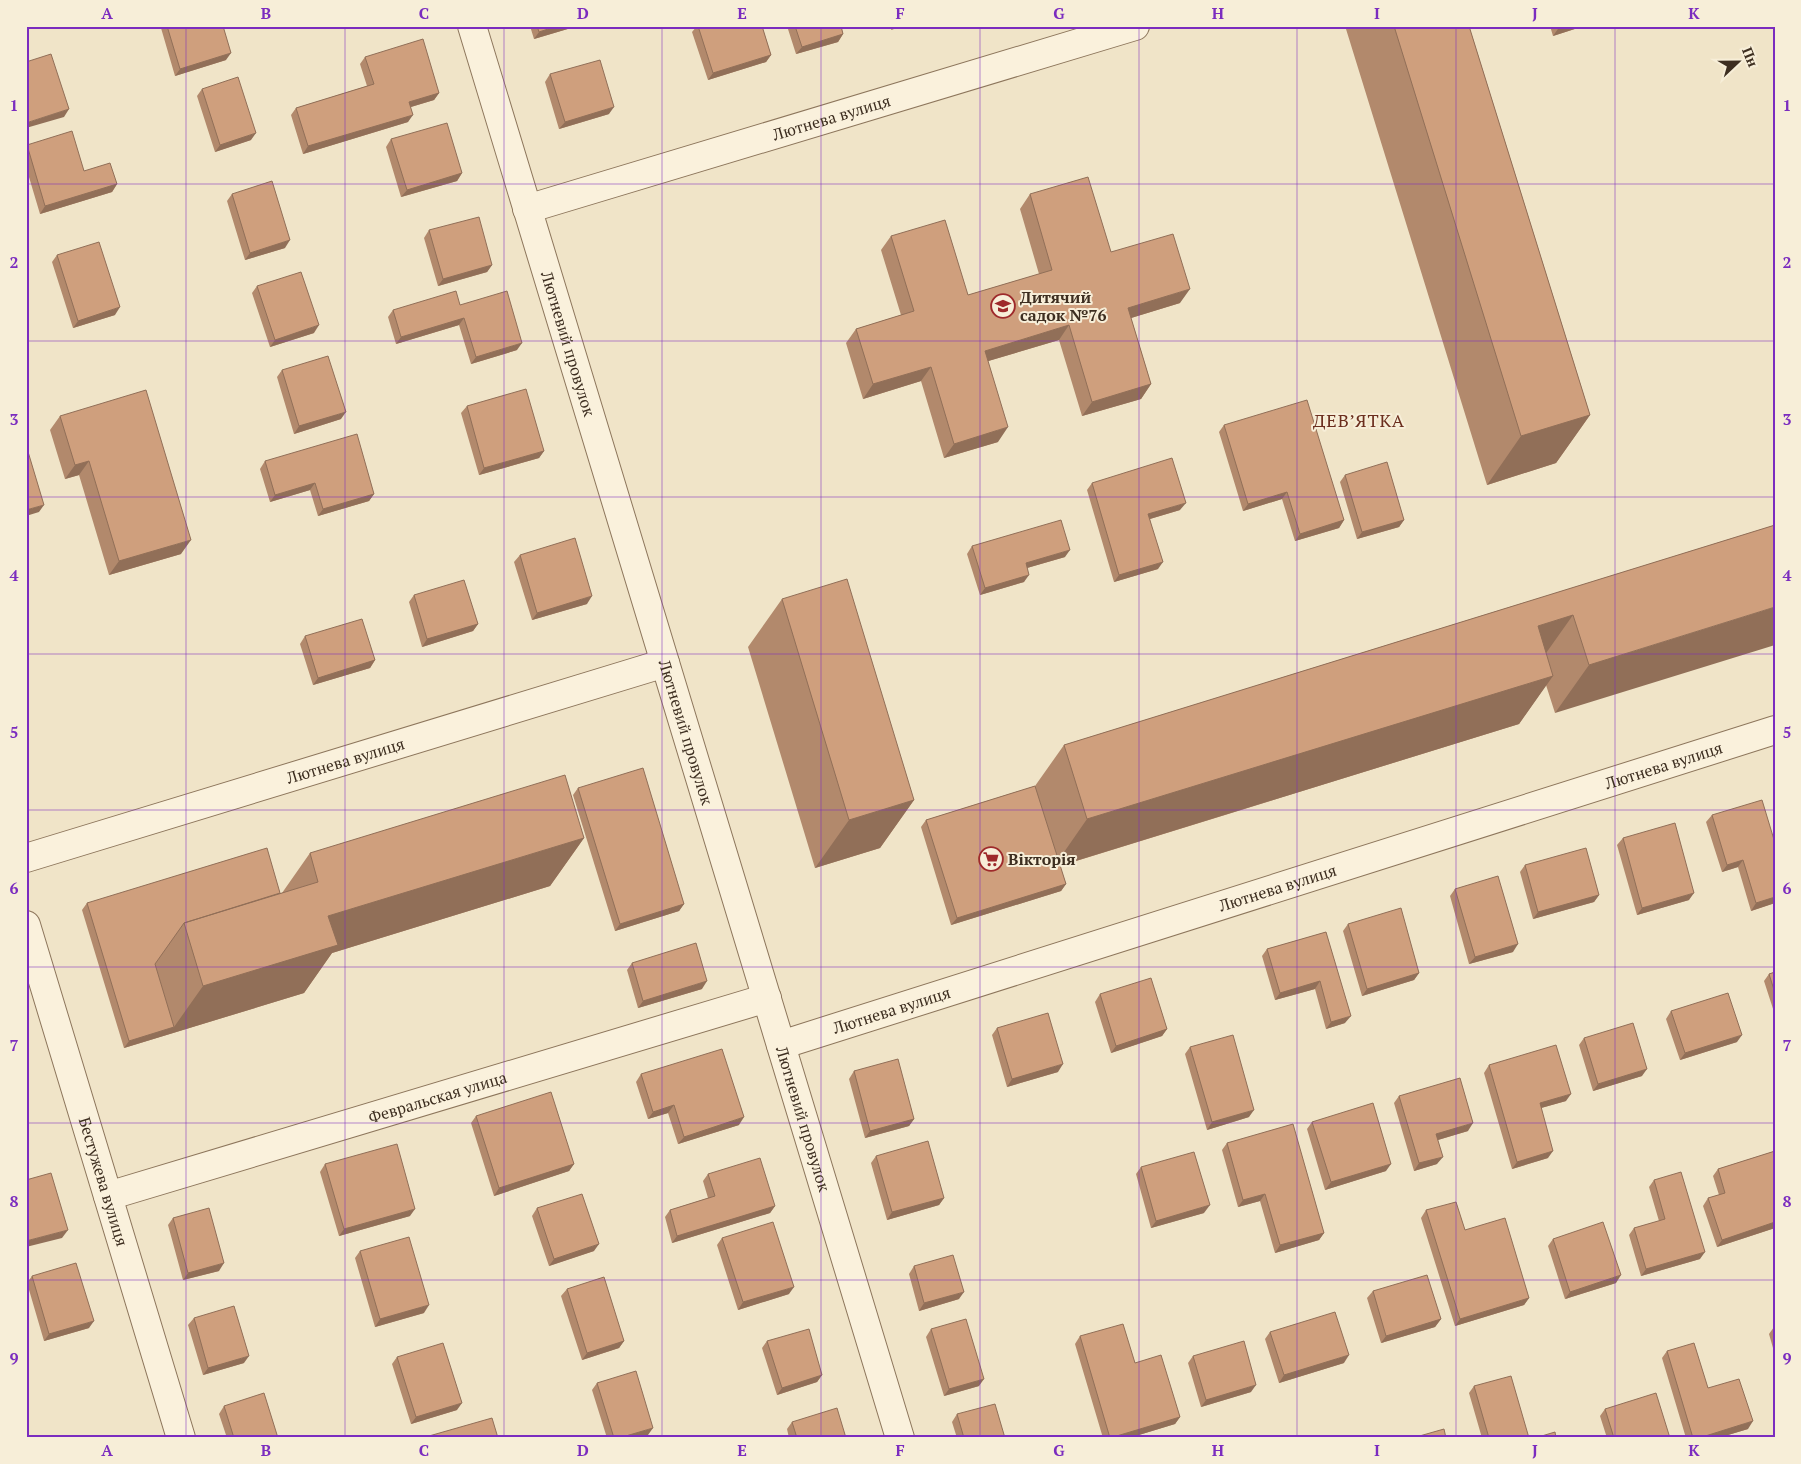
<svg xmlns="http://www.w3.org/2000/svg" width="1801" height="1464" viewBox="0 0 1801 1464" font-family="'PT Serif',serif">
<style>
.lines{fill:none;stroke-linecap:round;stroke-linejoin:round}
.minor-casing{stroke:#8d765c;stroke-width:30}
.minor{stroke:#faf1dc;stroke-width:28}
.wall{fill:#b2896c}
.shaded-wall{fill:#916f58}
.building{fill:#cf9f7d;stroke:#916f58}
.grid{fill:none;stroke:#7b2cbf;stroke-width:1;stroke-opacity:0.55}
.labels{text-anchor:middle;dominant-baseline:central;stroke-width:4;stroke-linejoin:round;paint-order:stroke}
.street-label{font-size:16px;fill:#3d2e20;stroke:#f7eed8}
.poi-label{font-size:16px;font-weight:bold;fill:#3d2e20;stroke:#f7eed8;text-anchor:start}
.neighbourhood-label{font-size:18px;letter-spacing:1px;fill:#6b2e1e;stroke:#f7eed8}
.neatline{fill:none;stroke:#7b2cbf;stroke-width:2}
.grid-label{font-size:16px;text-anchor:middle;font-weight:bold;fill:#7b2cbf}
</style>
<rect width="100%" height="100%" fill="#f0e4c8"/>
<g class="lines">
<g class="minor-casing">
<g id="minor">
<path id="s1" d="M472 26 900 1438"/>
<path id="s2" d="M527 209 1135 26"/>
<path id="s3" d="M26 858 665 663"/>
<path id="s4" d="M26 925 181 1438"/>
<path id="s5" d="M781 1045 1775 730"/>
<path id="s6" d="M108 1196 767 998"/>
</g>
</g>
<use href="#minor" class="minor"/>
</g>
<path class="wall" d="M162 26H223L226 60 175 76 161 28Z
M530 26H572L571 28 534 39Z
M697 26H762L771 55 766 62 708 80 692 32Z
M787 26H841L843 34 838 42 796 54Z
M1348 26H1469L1590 415 1556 463 1487 485 1346 29Z
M1550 26H1584L1553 36Z
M365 57 439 93 434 100 411 107 408 122 303 154 291 115 296 108 367 86 360 64Z
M550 74 609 114 559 129 545 82Z
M202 89 251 140 215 152 197 96Z
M391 139 462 173 457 181 401 197 386 147Z
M27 145 84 171 117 184 112 192 40 214 26 167V146Z
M232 194 285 248 245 260 227 201Z
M1030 194 1111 252 1180 303 1131 318 1151 384 1141 399 1082 416 1059 340 988 361 998 442 944 458 921 381 863 399 846 343 856 329 901 315 881 250 891 236 968 295 1039 274 1020 209Z
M429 230 492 265 487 272 438 286 424 238Z
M57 255 115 315 73 328 52 262Z
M257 286 314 333 270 347 252 293Z
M460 305 517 350 471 364 459 325 396 344 388 317 393 310Z
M282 370 341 419 294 434 277 377Z
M467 406 544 451 539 458 479 475 461 413Z
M60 416 181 554 109 575 79 475 65 479 50 430Z
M1224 425 1344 520 1339 528 1295 541 1282 499 1243 511 1219 432Z
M265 461 374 494 369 501 318 516 310 490 270 502 260 469Z
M1345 475 1404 520 1399 527 1357 539 1340 482Z
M1092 483 1180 510 1150 519 1158 569 1114 582 1087 490Z
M1775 525 1555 713 1546 685 1519 724 1060 866 1066 884 1061 891 951 925 921 827 926 820 1035 786 1064 745Z
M972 546 1065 557 1027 568 1024 582 980 595 967 554Z
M520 555 587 604 532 620 514 562Z
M414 595 478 624 473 631 422 647 409 602Z
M782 599 914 800 880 848 815 868 748 647Z
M305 636 375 660 370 668 313 685 300 644Z
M578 788 684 904 679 911 615 931 573 795Z
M1712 815 1775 903 1751 911 1738 867 1722 872 1706 822Z
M584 838 550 886 332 953 304 993 124 1048 82 910 87 903 280 893H282L310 853Z
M1623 838 1689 900 1637 915 1617 845Z
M1525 865 1599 895 1594 902 1533 919 1520 872Z
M1455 889 1513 952 1469 964 1450 896Z
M1348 924 1419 973 1414 980 1362 996 1343 931Z
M1326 932 1345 1023 1326 1029 1315 989 1275 1000 1262 956 1267 949Z
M632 963 702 989 638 1008 627 970Z
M1775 972V1015L1764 981 1769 974Z
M1100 994 1167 1029 1162 1036 1111 1053 1095 1002Z
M1671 1011 1737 1042 1680 1060 1666 1019Z
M997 1028 1058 1072 1007 1087 992 1035Z
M1584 1038 1642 1076 1593 1091 1579 1045Z
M1190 1047 1249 1117 1207 1130 1185 1054Z
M1489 1065 1566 1101 1541 1108 1548 1158 1512 1169 1484 1073Z
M854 1071 914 1119 909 1126 865 1138 849 1079Z
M641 1074 739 1125 678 1144 668 1113 648 1119 636 1082Z
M1399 1096 1468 1131 1438 1140 1437 1164 1414 1171 1394 1103Z
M476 1116 574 1164 569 1171 494 1196 471 1123Z
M1312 1122 1386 1171 1325 1190 1307 1129Z
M1227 1143 1324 1233 1319 1240 1275 1253 1260 1201 1238 1207 1222 1150Z
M1775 1151V1228L1717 1247 1703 1206 1708 1198 1719 1195 1713 1176 1718 1169Z
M876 1156 944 1198 939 1205 887 1220 871 1163Z
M325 1164 410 1216 339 1236 320 1172Z
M1141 1167 1204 1213 1151 1228 1136 1174Z
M708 1174 775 1206 770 1213 672 1243 665 1217 670 1210 708 1198 703 1181Z
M1654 1180 1700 1259 1641 1276 1629 1235 1634 1228 1659 1221 1649 1187Z
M537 1208 594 1251 549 1266 532 1216Z
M1426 1210 1465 1230 1529 1298 1524 1305 1455 1326 1421 1218Z
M173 1218 219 1271 183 1280 168 1225Z
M722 1238 789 1294 738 1310 717 1245Z
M1553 1239 1616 1283 1565 1299 1548 1246Z
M360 1251 424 1313 375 1327 355 1258Z
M914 1266 959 1299 919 1311 909 1274Z
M32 1276 89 1328 44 1341 27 1283Z
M567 1289 624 1341 619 1348 582 1360 561 1296Z
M1373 1291 1441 1319 1435 1327 1381 1343 1367 1298Z
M194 1318 244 1363 203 1375 188 1325Z
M1774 1327H1775V1355L1769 1334Z
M931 1329 979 1386 944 1396 926 1337Z
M1270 1332 1344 1363 1279 1383 1265 1339Z
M1080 1336 1135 1363 1180 1417 1175 1424 1129 1438H1103L1075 1344Z
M767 1341 822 1375 817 1382 777 1395 762 1348Z
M1667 1351 1708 1388 1748 1429 1718 1438H1686L1662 1358Z
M1193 1356 1251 1392 1201 1407 1188 1363Z
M397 1357 457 1410 411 1424 392 1364Z
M597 1383 648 1435 638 1438H607L592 1390Z
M1474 1386 1529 1438H1482L1469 1393Z
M224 1406 278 1438H227L219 1414Z
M1605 1409 1670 1438H1607L1600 1416Z
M957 1414 1005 1438H957L952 1422Z
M792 1422 846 1438H789L787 1429Z"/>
<path class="shaded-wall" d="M557 26H572L571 28 534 39 539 32Z
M893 26H903L891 30Z
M1560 26H1584L1553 36Z
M843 34 838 42 796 54 802 47Z
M231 53 226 60 175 76 180 69Z
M771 55 766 62 708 80 713 73Z
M439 93 434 100 404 109 409 102Z
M614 107 609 114 559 129 565 122Z
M69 109 64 117 26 128V123Z
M413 115 408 122 303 154 308 146Z
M256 133 251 140 215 152 220 145Z
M462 173 457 181 401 197 407 190Z
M117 184 112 192 40 214 45 206Z
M290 240 285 248 245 260 250 253Z
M492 265 487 272 438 286 443 279Z
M1190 289 1180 303 1118 322 1128 308Z
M120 307 115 315 73 328 78 321Z
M464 318 459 325 396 344 401 337Z
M319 325 314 333 270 347 275 340Z
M1069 325 1059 340 975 365 985 351Z
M522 343 517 350 471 364 476 357Z
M931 367 921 381 863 399 873 384Z
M1151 384 1141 399 1082 416 1092 402Z
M346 412 341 419 294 434 299 426Z
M1590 415 1556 463 1487 485 1521 436Z
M1008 427 998 442 944 458 954 444Z
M544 451 539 458 479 475 484 468Z
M89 461 79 475 65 479 75 465Z
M315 483 310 490 270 502 275 495Z
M1287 492 1282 499 1243 511 1248 504Z
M374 494 369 501 318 516 323 509Z
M1186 503 1180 510 1143 521 1148 514Z
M44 505 39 512 26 516V510Z
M1344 520 1339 528 1295 541 1300 534Z
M1404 520 1399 527 1357 539 1362 532Z
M191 540 181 554 109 575 119 561Z
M1070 550 1065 557 1020 570 1026 563Z
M1163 562 1158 569 1114 582 1119 575Z
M1029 575 1024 582 980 595 985 588Z
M592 596 587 604 532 620 537 613Z
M1775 607V645L1555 713 1589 665Z
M1573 615 1539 663 1538 626Z
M478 624 473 631 422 647 427 639Z
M375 660 370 668 313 685 318 678Z
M1553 676 1519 724 1053 868 1087 819Z
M914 800 880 848 815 868 849 820Z
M584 838 550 886 332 953 304 993 124 1048 129 1041 174 1027 203 986 328 916Z
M1743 860 1738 867 1722 872 1727 865Z
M1066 884 1061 891 951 925 957 918Z
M1694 893 1689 900 1637 915 1642 908Z
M1599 895 1594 902 1533 919 1538 912Z
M1775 897V903L1751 911 1756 903Z
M684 904 679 911 615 931 620 924Z
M1518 944 1513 952 1469 964 1475 957Z
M1419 973 1414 980 1362 996 1367 989Z
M707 981 702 989 638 1008 643 1001Z
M1320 981 1315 989 1275 1000 1280 993Z
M1351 1016 1345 1023 1326 1029 1331 1022Z
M1167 1029 1162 1036 1111 1053 1116 1046Z
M1742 1035 1737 1042 1680 1060 1685 1053Z
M1063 1064 1058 1072 1007 1087 1012 1079Z
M1647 1069 1642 1076 1593 1091 1598 1084Z
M1571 1094 1566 1101 1534 1110 1540 1103Z
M674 1105 668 1113 648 1119 653 1112Z
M1254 1110 1249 1117 1207 1130 1212 1122Z
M744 1117 739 1125 678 1144 684 1137Z
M914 1119 909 1126 865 1138 870 1131Z
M1473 1123 1468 1131 1431 1142 1436 1134Z
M1553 1151 1548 1158 1512 1169 1517 1162Z
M1443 1157 1437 1164 1414 1171 1419 1163Z
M574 1164 569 1171 494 1196 499 1188Z
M1391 1164 1386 1171 1325 1190 1331 1182Z
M1265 1194 1260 1201 1238 1207 1243 1200Z
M944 1198 939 1205 887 1220 892 1212Z
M1210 1205 1204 1213 1151 1228 1156 1221Z
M775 1206 770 1213 672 1243 677 1236Z
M415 1209 410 1216 339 1236 344 1229Z
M1775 1222V1228L1717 1247 1722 1240Z
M68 1230 62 1238 26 1247V1241Z
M1324 1233 1319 1240 1275 1253 1280 1245Z
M599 1244 594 1251 549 1266 554 1259Z
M1705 1252 1700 1259 1641 1276 1646 1269Z
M224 1263 219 1271 183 1280 188 1273Z
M1621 1275 1616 1283 1565 1299 1570 1292Z
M794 1287 789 1294 738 1310 743 1302Z
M964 1292 959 1299 919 1311 924 1303Z
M1529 1298 1524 1305 1455 1326 1460 1319Z
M429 1305 424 1313 375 1327 380 1319Z
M1441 1319 1435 1327 1381 1343 1386 1336Z
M94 1321 89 1328 44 1341 49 1334Z
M624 1341 619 1348 582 1360 587 1353Z
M1349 1355 1344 1363 1279 1383 1284 1375Z
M249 1356 244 1363 203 1375 208 1368Z
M822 1375 817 1382 777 1395 782 1388Z
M984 1379 979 1386 944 1396 949 1389Z
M1256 1385 1251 1392 1201 1407 1206 1400Z
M462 1403 457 1410 411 1424 416 1417Z
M1180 1417 1175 1424 1129 1438H1110Z
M1753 1421 1748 1429 1718 1438H1699Z
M653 1428 648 1435 638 1438H619Z"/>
<path class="building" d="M167 26H223L231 53 180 69Z
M537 26H557L539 32Z
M698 26H762L771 55 713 73Z
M795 26H841L843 34 802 47Z
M1394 26H1469L1590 415 1521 436Z
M423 39 439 93 409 102 413 115 308 146 296 108 374 84 365 57Z
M51 54 69 109 26 123V62Z
M600 60 614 107 565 122 550 74Z
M238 77 256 133 220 145 202 89Z
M447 123 462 173 407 190 391 139Z
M72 131 84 171 110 163 117 184 45 206 27 145Z
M1088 177 1111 252 1173 234 1190 289 1128 308 1151 384 1092 402 1069 325 985 351 1008 427 954 444 931 367 873 384 856 329 914 311 891 236 945 220 968 295 1052 270 1030 194Z
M272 181 290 240 250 253 232 194Z
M479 217 492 265 443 279 429 230Z
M99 242 120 307 78 321 57 255Z
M301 272 319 325 275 340 257 286Z
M456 291 460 305 507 291 522 343 476 357 464 318 401 337 393 310Z
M328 356 346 412 299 426 282 370Z
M526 389 544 451 484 468 467 406Z
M146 390 191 540 119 561 89 461 75 465 60 416Z
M1307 400 1344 520 1300 534 1287 492 1248 504 1224 425Z
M357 434 374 494 323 509 315 483 275 495 265 461Z
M26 445 44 505 26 510Z
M1172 458 1186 503 1148 514 1163 562 1119 575 1092 483Z
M1387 462 1404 520 1362 532 1345 475Z
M1061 520 1070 550 1026 563 1029 575 985 588 972 546Z
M1775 525V607L1589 665 1573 615 1538 626 1553 676 1087 819 1064 745Z
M575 538 592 596 537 613 520 555Z
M847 579 914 800 849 820 782 599Z
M464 580 478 624 427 639 414 595Z
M362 619 375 660 318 678 305 636Z
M643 768 684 904 620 924 578 788Z
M565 775 584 838 328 916 338 945 203 986 184 923 318 882 310 853Z
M1035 786 1066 884 957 918 926 820Z
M1762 800 1775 843V897L1756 903 1743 860 1727 865 1712 815Z
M1675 823 1694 893 1642 908 1623 838Z
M267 848 280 893 184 923 155 964 174 1027 129 1041 87 903Z
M1586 848 1599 895 1538 912 1525 865Z
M1498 876 1518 944 1475 957 1455 889Z
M1401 908 1419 973 1367 989 1348 924Z
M1326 932 1351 1016 1331 1022 1320 981 1280 993 1267 949Z
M696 943 707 981 643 1001 632 963Z
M1775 972V993L1769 974Z
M1151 978 1167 1029 1116 1046 1100 994Z
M1728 993 1742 1035 1685 1053 1671 1011Z
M1048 1013 1063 1064 1012 1079 997 1028Z
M1633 1023 1647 1069 1598 1084 1584 1038Z
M1233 1035 1254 1110 1212 1122 1190 1047Z
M1556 1045 1571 1094 1540 1103 1553 1151 1517 1162 1489 1065Z
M722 1049 744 1117 684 1137 674 1105 653 1112 641 1074Z
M898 1059 914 1119 870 1131 854 1071Z
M1460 1078 1473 1123 1436 1134 1443 1157 1419 1163 1399 1096Z
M551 1092 574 1164 499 1188 476 1116Z
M1373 1103 1391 1164 1331 1182 1312 1122Z
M1293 1124 1324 1233 1280 1245 1265 1194 1243 1200 1227 1143Z
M928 1141 944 1198 892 1212 876 1156Z
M397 1144 415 1209 344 1229 325 1164Z
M1775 1151V1222L1722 1240 1708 1198 1725 1193 1718 1169Z
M1194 1152 1210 1205 1156 1221 1141 1167Z
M760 1158 775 1206 677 1236 670 1210 715 1196 708 1174Z
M1681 1172 1705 1252 1646 1269 1634 1228 1665 1219 1654 1180Z
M51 1173 68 1230 26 1241V1180Z
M582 1194 599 1244 554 1259 537 1208Z
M1456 1202 1465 1230 1505 1218 1529 1298 1460 1319 1426 1210Z
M209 1208 224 1263 188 1273 173 1218Z
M773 1222 794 1287 743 1302 722 1238Z
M1603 1222 1621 1275 1570 1292 1553 1239Z
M409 1237 429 1305 380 1319 360 1251Z
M953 1255 964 1292 924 1303 914 1266Z
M76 1263 94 1321 49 1334 32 1276Z
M1427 1275 1441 1319 1386 1336 1373 1291Z
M604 1277 624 1341 587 1353 567 1289Z
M234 1306 249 1356 208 1368 194 1318Z
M1335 1312 1349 1355 1284 1375 1270 1332Z
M966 1319 984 1379 949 1389 931 1329Z
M1123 1324 1135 1363 1161 1355 1180 1417 1110 1438 1080 1336Z
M809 1329 822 1375 782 1388 767 1341Z
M1244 1341 1256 1385 1206 1400 1193 1356Z
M443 1343 462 1403 416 1417 397 1357Z
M1694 1343 1708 1388 1739 1379 1753 1421 1699 1438H1693L1667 1351Z
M636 1371 653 1428 619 1438H614L597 1383Z
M1511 1376 1529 1438H1489L1474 1386Z
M264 1393 278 1438H234L224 1406Z
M1656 1393 1670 1438H1614L1605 1409Z
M995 1404 1005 1438H964L957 1414Z
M837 1408 846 1438H797L792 1422Z
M492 1418 498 1438H422Z
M1444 1429 1446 1438H1417L1416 1437Z
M1555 1432 1556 1438H1535Z"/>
<path class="grid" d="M186 26V1438M345 26V1438M504 26V1438M662 26V1438M821 26V1438M980 26V1438M1139 26V1438M1297 26V1438M1456 26V1438M1615 26V1438M26 184H1775M26 341H1775M26 497H1775M26 654H1775M26 810H1775M26 967H1775M26 1123H1775M26 1280H1775"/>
<defs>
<g id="school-ring" transform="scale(1.25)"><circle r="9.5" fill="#f7eed8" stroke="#9e2a2b" stroke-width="1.5"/><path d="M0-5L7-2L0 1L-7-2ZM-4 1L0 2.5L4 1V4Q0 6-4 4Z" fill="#9e2a2b"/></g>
<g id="supermarket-ring" transform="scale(1.25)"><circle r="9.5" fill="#f7eed8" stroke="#9e2a2b" stroke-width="1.5"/><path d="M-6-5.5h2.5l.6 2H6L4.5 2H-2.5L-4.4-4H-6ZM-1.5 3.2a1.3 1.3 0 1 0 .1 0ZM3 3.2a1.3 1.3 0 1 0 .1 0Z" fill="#9e2a2b"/></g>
</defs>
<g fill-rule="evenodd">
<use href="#school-ring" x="1003" y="306"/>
<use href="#supermarket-ring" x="991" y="859"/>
</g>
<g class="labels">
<g class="street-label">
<text stroke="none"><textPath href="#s2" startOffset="318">Лютнева вулиця</textPath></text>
<text stroke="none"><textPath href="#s1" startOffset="332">Лютневий провулок</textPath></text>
<text stroke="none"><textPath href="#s1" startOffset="738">Лютневий провулок</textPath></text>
<text stroke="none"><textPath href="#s3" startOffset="334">Лютнева вулиця</textPath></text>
<text stroke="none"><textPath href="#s5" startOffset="926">Лютнева вулиця</textPath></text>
<text stroke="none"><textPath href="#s5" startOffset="521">Лютнева вулиця</textPath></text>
<text stroke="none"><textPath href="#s5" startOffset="116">Лютнева вулиця</textPath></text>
<text stroke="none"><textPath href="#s6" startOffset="344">Февральская улица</textPath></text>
<text stroke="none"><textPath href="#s1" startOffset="1142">Лютневий провулок</textPath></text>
<text stroke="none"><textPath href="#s4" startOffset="268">Бестужева вулиця</textPath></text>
</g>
<g class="poi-label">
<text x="1020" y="297">Дитячий<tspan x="1020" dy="18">садок №76</tspan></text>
<text x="1008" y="859">Вікторія</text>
</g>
<g class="neighbourhood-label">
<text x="1359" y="420">ДЕВ’ЯТКА</text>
</g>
</g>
<rect width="1801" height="1464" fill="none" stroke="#f7eed8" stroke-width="55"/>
<g transform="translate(1738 62) rotate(68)" stroke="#f7eed8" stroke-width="4" paint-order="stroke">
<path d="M0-4L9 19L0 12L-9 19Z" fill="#3d2e20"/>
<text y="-8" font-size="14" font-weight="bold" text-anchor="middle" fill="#3d2e20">Пн</text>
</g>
<rect x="28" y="28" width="1746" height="1408" class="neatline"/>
<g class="grid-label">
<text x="107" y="19">A</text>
<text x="266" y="19">B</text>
<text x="424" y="19">C</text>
<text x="583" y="19">D</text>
<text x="742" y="19">E</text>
<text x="900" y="19">F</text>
<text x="1059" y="19">G</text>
<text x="1218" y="19">H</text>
<text x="1377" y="19">I</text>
<text x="1535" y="19">J</text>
<text x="1694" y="19">K</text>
<text x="14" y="111">1</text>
<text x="1787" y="111">1</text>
<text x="14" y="268">2</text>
<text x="1787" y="268">2</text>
<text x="14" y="425">3</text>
<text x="1787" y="425">3</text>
<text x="14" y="581">4</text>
<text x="1787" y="581">4</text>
<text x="14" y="738">5</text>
<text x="1787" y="738">5</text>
<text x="14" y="894">6</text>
<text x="1787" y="894">6</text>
<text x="14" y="1051">7</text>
<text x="1787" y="1051">7</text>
<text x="14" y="1207">8</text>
<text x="1787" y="1207">8</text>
<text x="14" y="1364">9</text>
<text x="1787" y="1364">9</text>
<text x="107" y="1456">A</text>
<text x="266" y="1456">B</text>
<text x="424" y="1456">C</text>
<text x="583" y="1456">D</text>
<text x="742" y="1456">E</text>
<text x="900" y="1456">F</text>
<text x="1059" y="1456">G</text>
<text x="1218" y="1456">H</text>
<text x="1377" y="1456">I</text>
<text x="1535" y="1456">J</text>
<text x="1694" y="1456">K</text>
</g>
</svg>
